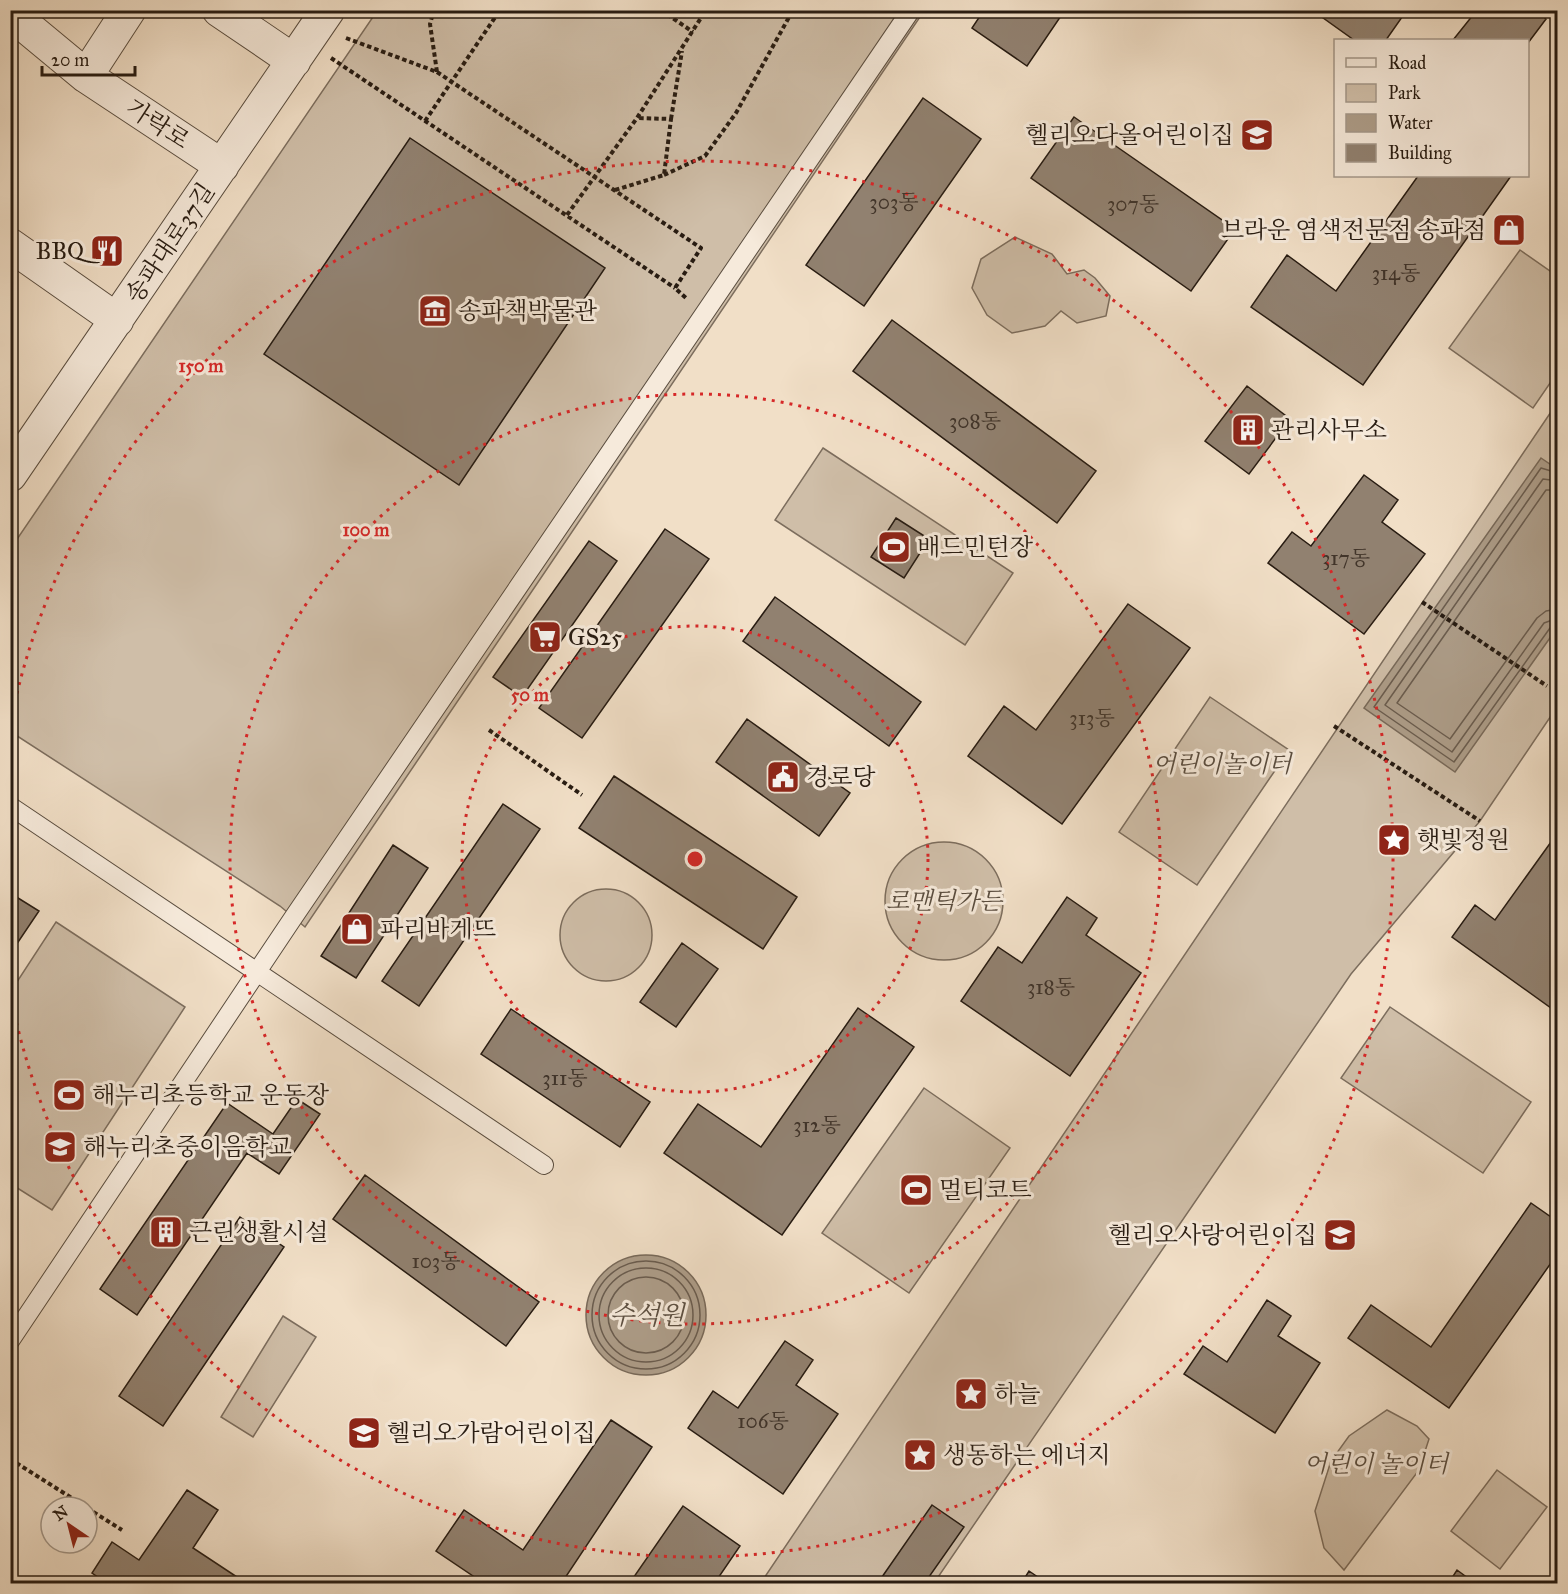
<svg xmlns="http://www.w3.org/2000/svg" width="1568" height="1594" viewBox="0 0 1568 1594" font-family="'IM FELL Great Primer','Noto Serif KR',serif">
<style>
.green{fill:#cfbea8;stroke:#7c6d5d;stroke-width:1.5}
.water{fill:#ad9d89;stroke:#786959;stroke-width:1.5}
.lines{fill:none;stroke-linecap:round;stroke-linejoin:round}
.shore{stroke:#6a5c4e;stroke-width:1.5}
.building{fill:#918170;stroke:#281c12;stroke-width:1.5}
.lane-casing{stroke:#5a4d3f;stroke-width:20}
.street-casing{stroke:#5a4d3f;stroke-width:35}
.path{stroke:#281c12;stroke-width:4;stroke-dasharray:4.5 3;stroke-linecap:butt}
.lane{stroke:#f6eadb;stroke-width:18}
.street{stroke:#f6eadb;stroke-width:33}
.ring{fill:none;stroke:#d62828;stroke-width:3;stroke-dasharray:3 6}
.labels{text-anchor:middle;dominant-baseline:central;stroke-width:6;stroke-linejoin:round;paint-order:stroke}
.number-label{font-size:21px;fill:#42352a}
.street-label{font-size:24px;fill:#281c12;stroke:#f6eadb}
.poi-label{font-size:24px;fill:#281c12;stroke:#f6eadb;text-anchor:start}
.park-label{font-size:24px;font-style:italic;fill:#5a4d3f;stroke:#f6eadb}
.water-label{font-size:26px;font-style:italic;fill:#5d5042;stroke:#f6eadb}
.centre{fill:#d62828;stroke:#f6eadb;stroke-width:3}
.ring-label{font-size:18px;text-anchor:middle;font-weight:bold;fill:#d62828;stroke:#f6eadb;stroke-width:6;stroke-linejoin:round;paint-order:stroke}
</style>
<rect width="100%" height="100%" fill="#f1dfc7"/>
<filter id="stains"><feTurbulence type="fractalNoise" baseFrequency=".00333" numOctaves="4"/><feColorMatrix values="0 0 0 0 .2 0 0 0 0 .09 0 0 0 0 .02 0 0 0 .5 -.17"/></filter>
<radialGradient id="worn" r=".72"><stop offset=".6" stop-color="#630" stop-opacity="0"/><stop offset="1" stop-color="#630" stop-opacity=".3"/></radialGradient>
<path class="green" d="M377 11H924L305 927 280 906 11 732V548Z
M1015 237 1052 254 1067 274 1084 270 1095 278 1110 296 1106 316 1077 323 1061 311 1045 326 1012 333 987 315 972 288 981 259Z
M1520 250 1557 276V373L1533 408 1449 348Z
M1557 403V707L1480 821 1351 974 934 1583 760 1584Z
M823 448 1013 573 965 645 775 520Z
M1210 697 1289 750 1197 885 1119 832Z
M885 901a59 59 0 1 1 118 0a59 59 0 1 1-118 0Z
M560 935a46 46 0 1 1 92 0a46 46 0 1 1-92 0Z
M56 922 185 1007 52 1210 11 1184V991Z
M1390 1007 1531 1102 1483 1173 1341 1078Z
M924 1088 1010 1148 909 1293 822 1233Z
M283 1316 316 1337 253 1437 221 1417Z
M1387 1410 1417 1426 1429 1439 1419 1470 1344 1570 1324 1548 1315 1511 1331 1461 1349 1436Z
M1497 1470 1547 1507 1500 1569 1451 1531Z"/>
<path class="water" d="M1541 458 1557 469V628L1455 772 1364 708Z
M586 1315a60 60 0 1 1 120 0a60 60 0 1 1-120 0Z"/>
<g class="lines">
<path class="shore" d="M1558 473 1541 468 1374 707 1454 762 1550 628 1558 625
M1558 481 1543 479 1385 705 1452 752 1544 623 1558 618
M1558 490H1546L1397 703 1450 739 1537 618 1546 611 1558 609
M592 1315a54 54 0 1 1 108 0a54 54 0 1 1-108 0Z
M599 1315a47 47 0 1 1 94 0a47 47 0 1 1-94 0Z
M608 1315a38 38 0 1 1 76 0a38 38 0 1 1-76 0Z"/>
</g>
<path class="building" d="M984 10H1065L1027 66 972 28Z
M1312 10H1407L1386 40H1354Z
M1477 10H1536L1546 19 1528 43V40H1453Z
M923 98 981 139 864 306 806 265Z
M1074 117 1235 229 1191 291 1031 178Z
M410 138 605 268 459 485 264 354Z
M1418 176H1511L1363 385 1251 307 1287 255 1336 291Z
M892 320 1096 471 1057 523 853 371Z
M1247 386 1290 419 1249 474 1205 441Z
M1364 475 1398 500 1382 522 1425 554 1364 634 1268 563 1292 532 1311 546Z
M896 518 929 539 904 578 871 557Z
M665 529 709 559 582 738 539 708Z
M589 541 617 561 522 697 493 677Z
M775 597 921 702 889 746 743 641Z
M1128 604 1190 648 1062 824 968 756 1004 706 1036 730Z
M747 719 850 793 819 836 716 762Z
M614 776 797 897 763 949 579 828Z
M503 804 540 829 419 1006 382 981Z
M1551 842 1558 846V1013L1452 937 1475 905 1495 920Z
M393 845 428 868 356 978 321 956Z
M10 893 39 911 10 954Z
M1067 897 1097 918 1086 935 1141 973 1070 1076 961 1001 998 947 1022 963Z
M682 943 718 969 676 1027 640 1002Z
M858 1008 914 1047 782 1235 664 1153 698 1104 761 1147Z
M511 1009 650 1102 620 1147 481 1054Z
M297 1099 320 1114 279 1174 247 1153 137 1315 100 1289 227 1103 273 1134Z
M365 1175 539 1302 506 1346 333 1219Z
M1531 1203 1558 1222V1253L1449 1408 1348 1338 1371 1305 1431 1347Z
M240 1217 284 1247 163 1426 119 1396Z
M1267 1300 1291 1316 1278 1336 1320 1363 1275 1433 1184 1374 1203 1346 1227 1362Z
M785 1341 813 1360 796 1385 838 1414 783 1494 688 1428 713 1391 738 1408Z
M611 1420 652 1447 561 1584H485L436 1551 464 1510 523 1550Z
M187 1490 218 1510 193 1548 240 1579 236 1584H108L92 1573 112 1542 139 1560Z
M932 1505 964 1527 924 1584H890L882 1577Z
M683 1506 740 1546 714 1584H629Z
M1457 1570 1476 1584H1448Z
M1029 1571 1048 1584H1021Z"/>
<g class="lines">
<g class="lane-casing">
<path id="lane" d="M10 806 544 1165
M10 1341 293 918 911 10"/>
</g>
<g class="street-casing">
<path id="street" d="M219 10 294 61
M10 13 86 76 222 166
M86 76 129 10
M10 245 117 320
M10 475 328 10"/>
</g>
<path class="path" d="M661 10 693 32
M346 38 437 72 430 24 434 10
M331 58 675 288
M437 72 701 248 675 288 686 298
M671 119 682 51
M425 121 500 10
M664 175 705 156 736 113 793 10
M615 190 664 175 671 119 637 118
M567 215 637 118 706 10
M1422 602 1547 686
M1334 726 1480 821
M489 730 582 795
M10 1459 86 1507
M87 1508 122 1530"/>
<use href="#lane" class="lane"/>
<use href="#street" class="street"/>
</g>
<g class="ring">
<circle cx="695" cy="859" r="233"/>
<circle cx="695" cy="859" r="465"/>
<path d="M11 720A698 698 0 1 1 11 998"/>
</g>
<defs>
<g id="school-square" transform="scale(1.725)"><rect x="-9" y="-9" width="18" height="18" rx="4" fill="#8f2418" stroke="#f6eadb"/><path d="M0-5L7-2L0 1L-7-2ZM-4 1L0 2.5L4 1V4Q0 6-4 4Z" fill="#fff"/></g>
<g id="shop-square" transform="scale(1.725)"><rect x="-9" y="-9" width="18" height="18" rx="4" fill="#8f2418" stroke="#f6eadb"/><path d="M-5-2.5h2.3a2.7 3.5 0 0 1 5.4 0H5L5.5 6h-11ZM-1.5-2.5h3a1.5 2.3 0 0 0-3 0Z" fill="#fff"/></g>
<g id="restaurant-square" transform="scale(1.725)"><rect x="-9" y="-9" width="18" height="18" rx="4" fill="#8f2418" stroke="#f6eadb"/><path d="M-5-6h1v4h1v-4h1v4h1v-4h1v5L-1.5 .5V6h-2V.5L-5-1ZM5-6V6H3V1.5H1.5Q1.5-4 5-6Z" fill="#fff"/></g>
<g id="museum-square" transform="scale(1.725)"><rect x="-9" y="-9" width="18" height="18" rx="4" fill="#8f2418" stroke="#f6eadb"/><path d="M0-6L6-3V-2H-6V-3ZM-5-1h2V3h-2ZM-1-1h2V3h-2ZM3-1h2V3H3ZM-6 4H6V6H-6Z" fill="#fff"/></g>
<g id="building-square" transform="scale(1.725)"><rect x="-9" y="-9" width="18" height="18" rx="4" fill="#8f2418" stroke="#f6eadb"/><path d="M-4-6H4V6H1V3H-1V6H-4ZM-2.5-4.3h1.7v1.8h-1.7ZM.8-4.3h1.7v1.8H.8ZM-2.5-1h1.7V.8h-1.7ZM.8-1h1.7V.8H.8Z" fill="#fff"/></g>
<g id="stadium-square" transform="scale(1.725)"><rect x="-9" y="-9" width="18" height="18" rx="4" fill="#8f2418" stroke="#f6eadb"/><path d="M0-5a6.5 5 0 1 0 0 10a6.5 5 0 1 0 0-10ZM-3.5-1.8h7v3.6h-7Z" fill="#fff"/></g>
<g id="supermarket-square" transform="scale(1.725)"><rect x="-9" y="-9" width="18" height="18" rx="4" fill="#8f2418" stroke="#f6eadb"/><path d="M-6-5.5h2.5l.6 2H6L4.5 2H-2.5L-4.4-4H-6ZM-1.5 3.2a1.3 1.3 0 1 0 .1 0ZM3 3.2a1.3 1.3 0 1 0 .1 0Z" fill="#fff"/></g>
<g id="civic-square" transform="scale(1.725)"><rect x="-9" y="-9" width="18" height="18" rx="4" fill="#8f2418" stroke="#f6eadb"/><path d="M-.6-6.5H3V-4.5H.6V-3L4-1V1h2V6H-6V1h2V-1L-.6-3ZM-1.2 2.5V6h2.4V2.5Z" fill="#fff"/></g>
<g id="sight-square" transform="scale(1.725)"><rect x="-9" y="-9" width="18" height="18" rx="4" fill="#8f2418" stroke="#f6eadb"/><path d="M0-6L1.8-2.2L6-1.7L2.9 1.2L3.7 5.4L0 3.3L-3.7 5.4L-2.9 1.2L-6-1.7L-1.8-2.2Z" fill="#fff"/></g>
</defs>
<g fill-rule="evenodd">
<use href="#school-square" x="1257" y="135"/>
<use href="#shop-square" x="1509" y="230"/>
<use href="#restaurant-square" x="107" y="251"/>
<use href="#museum-square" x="435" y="311"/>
<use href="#building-square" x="1248" y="430"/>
<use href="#stadium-square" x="894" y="547"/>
<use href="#supermarket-square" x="545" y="637"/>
<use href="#civic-square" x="783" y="777"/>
<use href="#sight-square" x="1394" y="840"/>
<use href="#shop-square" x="357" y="929"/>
<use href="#stadium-square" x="69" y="1095"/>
<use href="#school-square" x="60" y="1147"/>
<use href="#stadium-square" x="916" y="1190"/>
<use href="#building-square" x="166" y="1232"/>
<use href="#school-square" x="1340" y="1235"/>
<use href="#sight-square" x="971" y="1394"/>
<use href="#school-square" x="364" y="1433"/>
<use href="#sight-square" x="920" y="1455"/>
</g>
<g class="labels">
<g class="number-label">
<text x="894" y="202">303동</text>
<text x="1133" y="204">307동</text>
<text x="1396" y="273">314동</text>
<text x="975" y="421">308동</text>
<text x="1346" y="558">317동</text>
<text x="1092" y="718">313동</text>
<text x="1051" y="987">318동</text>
<text x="565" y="1078">311동</text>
<text x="817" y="1125">312동</text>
<text x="436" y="1261">103동</text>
<text x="763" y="1421">106동</text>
</g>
<g class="street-label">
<text transform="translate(158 124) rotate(33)">가락로</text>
<text transform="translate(170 243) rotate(-56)">송파대로37길</text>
</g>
<g class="poi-label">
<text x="1234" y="135" text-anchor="end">헬리오다올어린이집</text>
<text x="1486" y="230" text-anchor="end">브라운 염색전문점 송파점</text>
<text x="84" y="251" text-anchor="end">BBQ</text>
<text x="458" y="311">송파책박물관</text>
<text x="1271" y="430">관리사무소</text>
<text x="917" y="547">배드민턴장</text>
<text x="568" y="637">GS25</text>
<text x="806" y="777">경로당</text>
<text x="1417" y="840">햇빛정원</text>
<text x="380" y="929">파리바게뜨</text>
<text x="92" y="1095">해누리초등학교 운동장</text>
<text x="83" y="1147">해누리초중이음학교</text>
<text x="939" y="1190">멀티코트</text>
<text x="189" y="1232">근린생활시설</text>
<text x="1317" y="1235" text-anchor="end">헬리오사랑어린이집</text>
<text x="994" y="1394">하늘</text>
<text x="387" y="1433">헬리오가람어린이집</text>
<text x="943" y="1455">생동하는 에너지</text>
</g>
<g class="park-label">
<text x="1222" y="764">어린이놀이터</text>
<text x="944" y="901">로맨틱가든</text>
<text x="1376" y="1464">어린이 놀이터</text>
</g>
<g class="water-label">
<text x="647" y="1315">수석원</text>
</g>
</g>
<circle cx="695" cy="859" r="9" class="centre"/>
<g class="ring-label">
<text x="201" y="372">150 m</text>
<text x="366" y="536">100 m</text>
<text x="530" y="701">50 m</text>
</g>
<rect width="1568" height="1594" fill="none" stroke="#f1dfc7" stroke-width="36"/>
<rect x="12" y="12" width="1544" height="1570" fill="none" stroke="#281c12" stroke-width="3"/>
<rect x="18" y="18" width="1532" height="1558" fill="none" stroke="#281c12" stroke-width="1.5"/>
<rect x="1334" y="39" width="195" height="138" fill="#f6eadb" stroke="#a4988b" stroke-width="1.5"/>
<rect x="1346" y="58" width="30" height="9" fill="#f6eadb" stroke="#a4988b" stroke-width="1.5"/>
<text x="1388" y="69" font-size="18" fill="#281c12">Road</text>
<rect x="1346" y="84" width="30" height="18" fill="#cfbea8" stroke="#a4988b" stroke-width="1.5"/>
<text x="1388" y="99" font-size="18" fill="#281c12">Park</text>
<rect x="1346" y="114" width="30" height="18" fill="#ad9d89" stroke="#a4988b" stroke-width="1.5"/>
<text x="1388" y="129" font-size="18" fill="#281c12">Water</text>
<rect x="1346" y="144" width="30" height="18" fill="#918170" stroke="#a4988b" stroke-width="1.5"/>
<text x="1388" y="159" font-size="18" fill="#281c12">Building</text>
<g transform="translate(69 1525) rotate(325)"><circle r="28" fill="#f6eadb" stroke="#a4988b" stroke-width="1.5"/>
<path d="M0-4.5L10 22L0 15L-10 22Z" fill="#8f2418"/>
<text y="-9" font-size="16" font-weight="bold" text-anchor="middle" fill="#281c12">N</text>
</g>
<path d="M42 66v9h93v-9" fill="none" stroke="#281c12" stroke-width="3"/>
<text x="51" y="66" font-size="18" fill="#281c12" stroke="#f6eadb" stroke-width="4.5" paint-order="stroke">20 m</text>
<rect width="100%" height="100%" filter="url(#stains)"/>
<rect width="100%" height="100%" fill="url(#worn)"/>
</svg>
